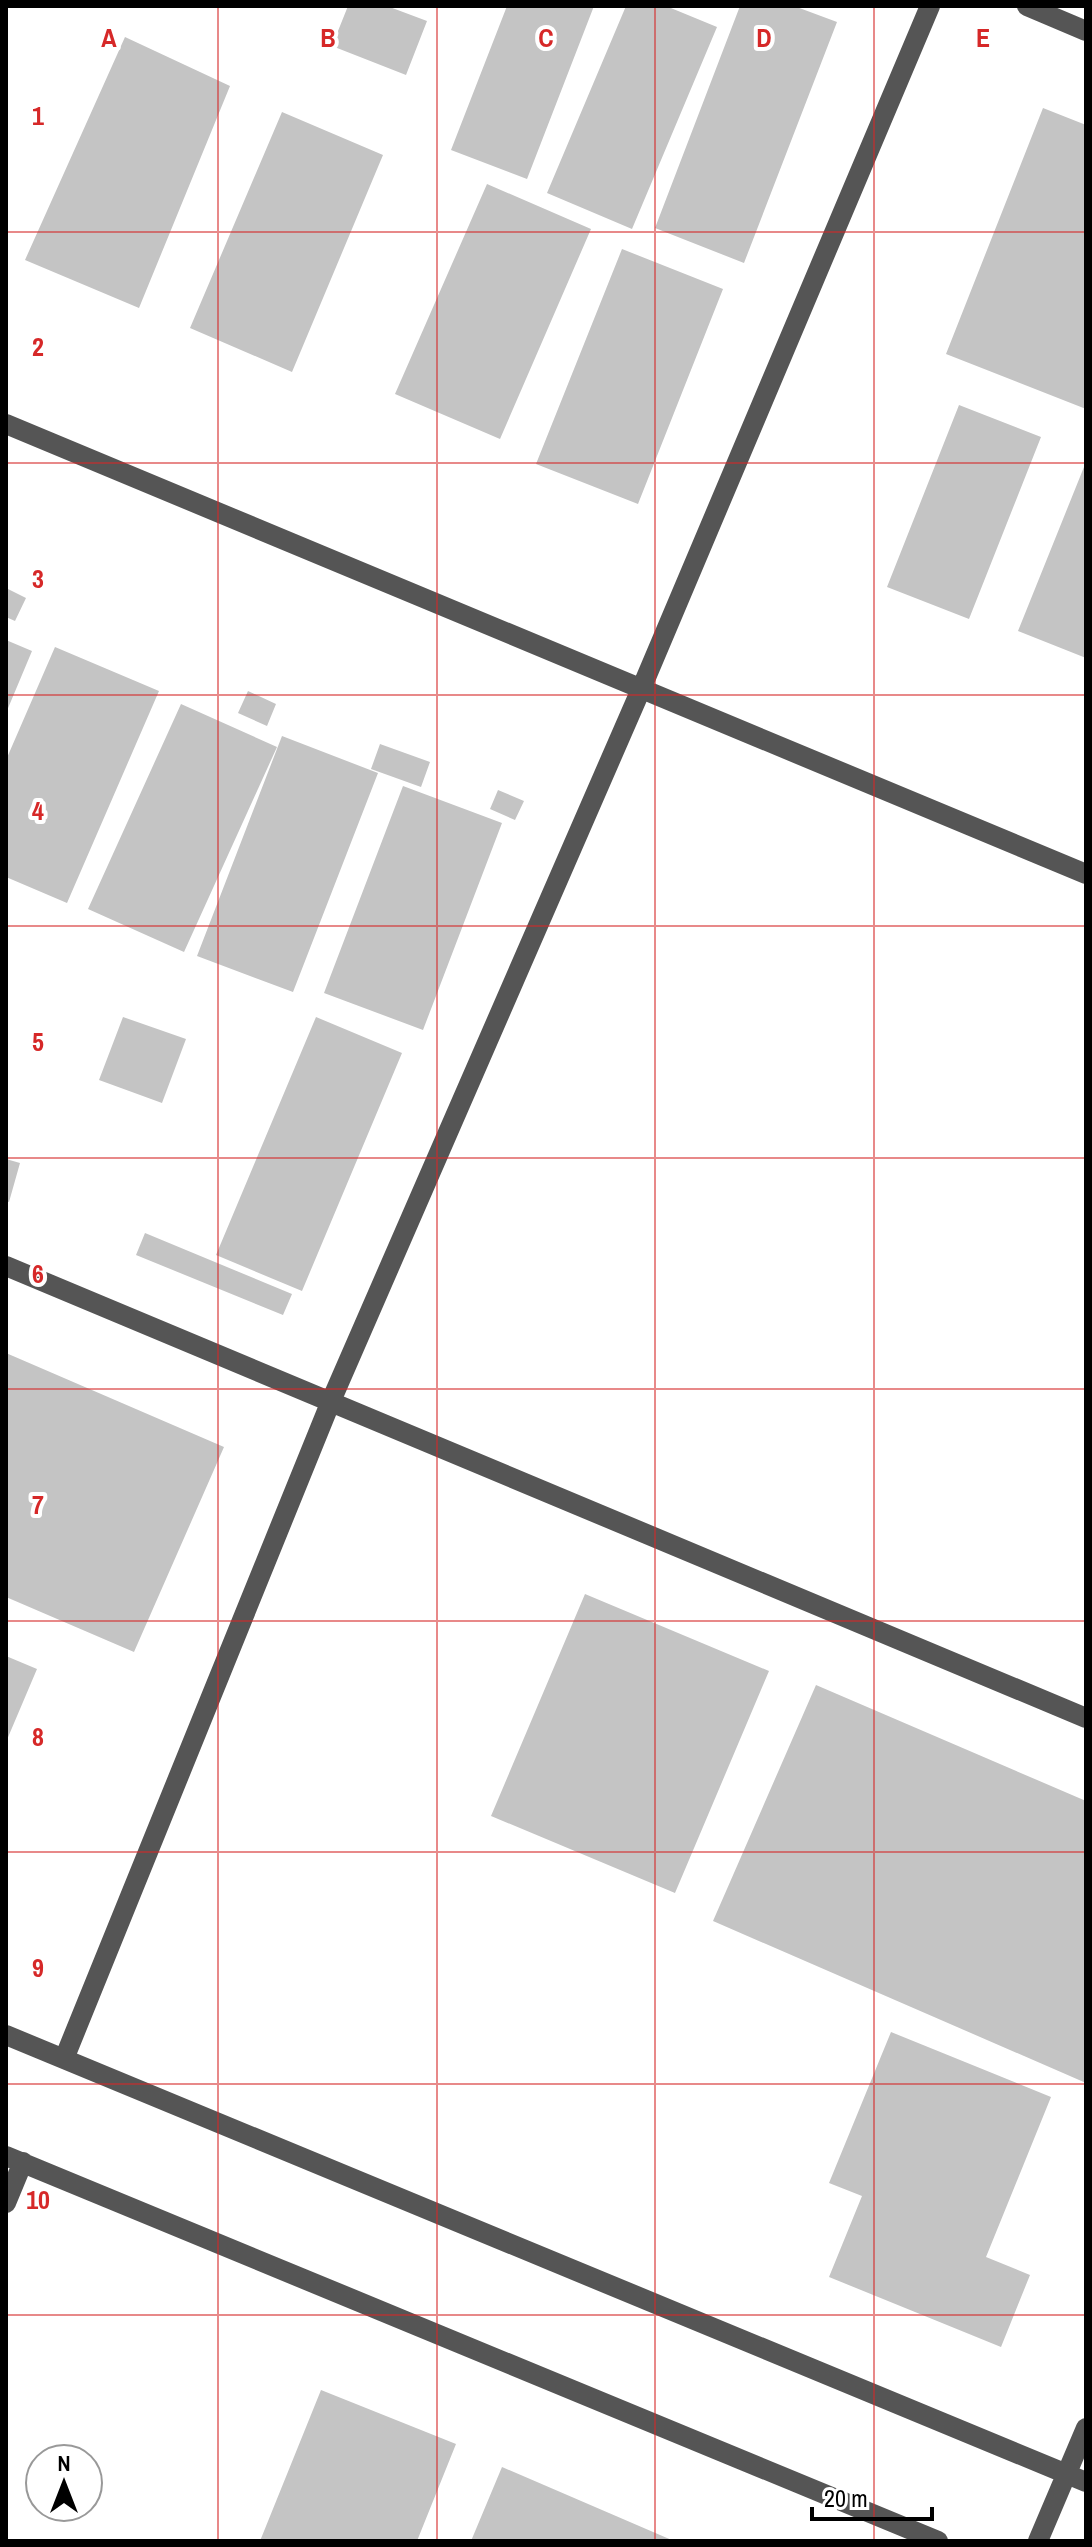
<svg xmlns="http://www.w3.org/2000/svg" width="1092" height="2547" viewBox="0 0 1092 2547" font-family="'Archivo Narrow',sans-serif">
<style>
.building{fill:#c4c4c4}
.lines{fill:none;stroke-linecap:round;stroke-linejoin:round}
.minor{stroke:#555;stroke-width:20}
.grid{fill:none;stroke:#d62828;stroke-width:2;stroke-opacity:0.55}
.grid-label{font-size:26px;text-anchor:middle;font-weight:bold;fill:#d62828;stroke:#fff;stroke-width:8;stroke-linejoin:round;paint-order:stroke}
</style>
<rect width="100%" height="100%" fill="#fff"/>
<path class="building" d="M348 6H387L427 21 406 75 332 46Z
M507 6H594L527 179 451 150Z
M626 6H666L717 27 632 229 547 193Z
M740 6H794L837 22 744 263 655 228Z
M125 37 230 86 139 308 25 260Z
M1043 108 1086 125V409L946 354Z
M282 112 383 155 292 372 190 328Z
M487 184 591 229 500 439 395 394Z
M622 249 723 289 638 504 536 464Z
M959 405 1041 437 969 619 887 587Z
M1086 462V658L1018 631Z
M6 588 26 598 15 621 6 617Z
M6 640 32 651 6 713Z
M55 647 159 691 67 903 6 877V760Z
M248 691 276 704 267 726 238 713Z
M181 704 277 747 184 952 88 909Z
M282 736 378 773 293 992 197 956Z
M380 744 430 762 421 787 371 769Z
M403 786 502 823 423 1030 324 993Z
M498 790 524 801 515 820 490 809Z
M123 1017 186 1039 162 1103 99 1080Z
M316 1017 402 1053 302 1291 216 1255Z
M6 1159 20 1163 9 1202 6 1201Z
M145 1233 292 1294 283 1315 136 1255Z
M6 1353 224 1447 134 1652 6 1597Z
M585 1594 769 1671 675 1893 491 1816Z
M6 1656 37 1669 6 1742Z
M816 1685 1086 1801V2083L713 1921Z
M891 2032 1051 2097 986 2257 1030 2275 1001 2347 829 2277 862 2196 829 2183Z
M321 2390 456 2444 417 2541H260Z
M502 2467 674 2541H471Z"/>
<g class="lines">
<path class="minor" d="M1027 6 1086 31
M6 424 1086 874
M6 1266 1086 1718
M6 2035 1086 2482
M64 2059 331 1401 642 687 930 6
M6 2156 938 2541
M6 2203 23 2162
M1038 2541 1086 2428"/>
</g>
<path class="grid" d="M218 6V2541M437 6V2541M655 6V2541M874 6V2541M6 232H1086M6 463H1086M6 695H1086M6 926H1086M6 1158H1086M6 1389H1086M6 1621H1086M6 1852H1086M6 2084H1086M6 2315H1086"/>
<g class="grid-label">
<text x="109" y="47">A</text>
<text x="328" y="47">B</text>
<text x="546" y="47">C</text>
<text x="764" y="47">D</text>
<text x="983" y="47">E</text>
<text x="38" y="125">1</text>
<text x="38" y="356">2</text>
<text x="38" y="588">3</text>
<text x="38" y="820">4</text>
<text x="38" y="1051">5</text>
<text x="38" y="1283">6</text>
<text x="38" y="1514">7</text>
<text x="38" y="1746">8</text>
<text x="38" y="1977">9</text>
<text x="38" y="2209">10</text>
</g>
<rect width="1092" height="2547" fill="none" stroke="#000000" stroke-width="16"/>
<g transform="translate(64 2483)"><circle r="38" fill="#ffffff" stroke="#999999" stroke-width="2"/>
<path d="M0-6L14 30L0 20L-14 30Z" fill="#000000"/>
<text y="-12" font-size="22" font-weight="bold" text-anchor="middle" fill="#000000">N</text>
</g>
<path d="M812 2507v12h120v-12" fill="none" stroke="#000000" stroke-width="4"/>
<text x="824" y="2507" font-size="24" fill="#000000" stroke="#ffffff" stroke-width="6" paint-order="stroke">20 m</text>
</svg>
